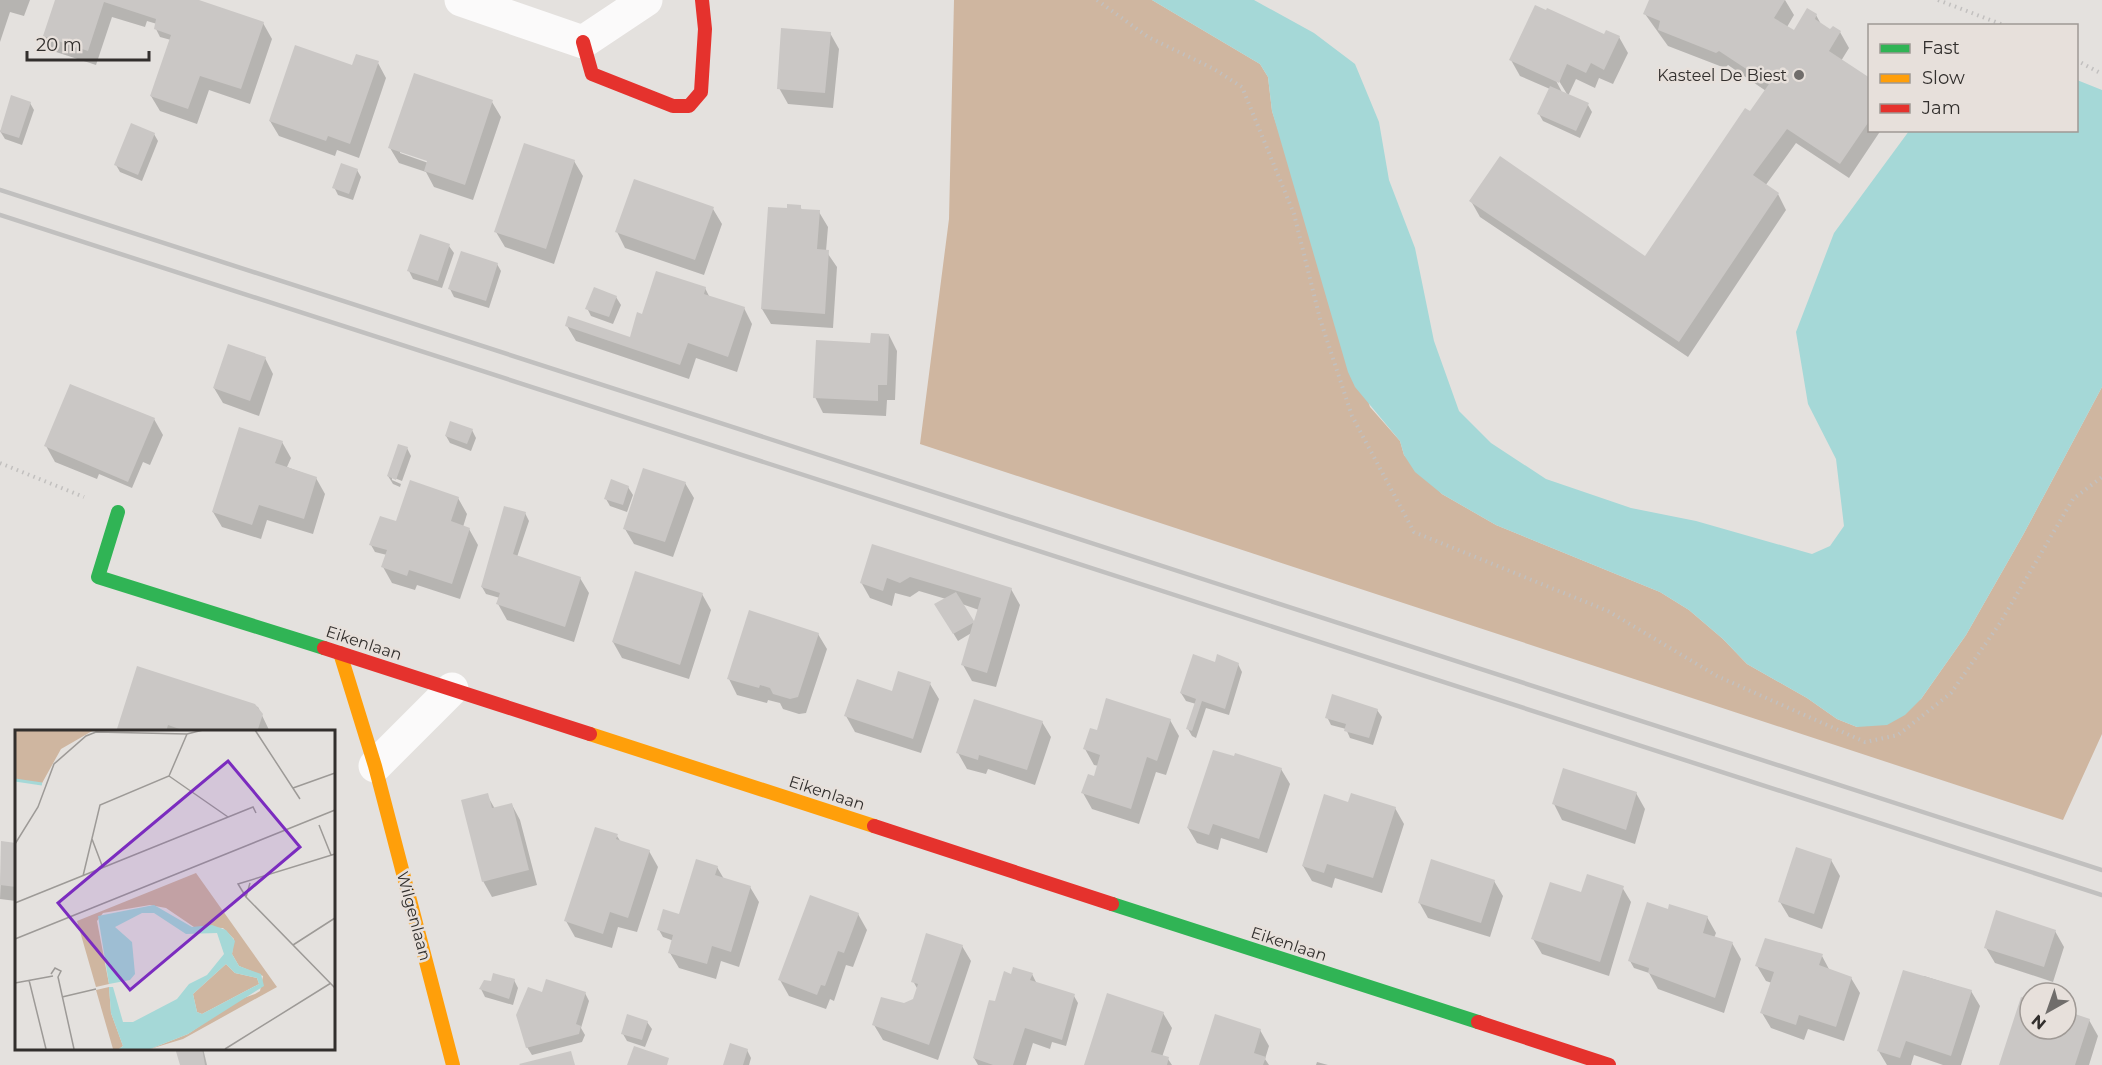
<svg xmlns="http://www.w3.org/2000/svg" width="2102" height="1065" viewBox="0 0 2102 1065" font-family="Montserrat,sans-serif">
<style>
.forest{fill:#cfb6a0}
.water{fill:#a5d8d7}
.shadow{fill:#0003;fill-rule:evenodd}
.building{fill:#cac7c5}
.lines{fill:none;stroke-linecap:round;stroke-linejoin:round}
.path{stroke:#c2c0bf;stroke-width:4;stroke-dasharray:1.5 4.5;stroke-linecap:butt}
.street{stroke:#fbfafa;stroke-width:33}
.fast{stroke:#30b455;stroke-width:14}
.slow{stroke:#ff9f0a;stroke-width:14}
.jam{stroke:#e5322d;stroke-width:14}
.rail{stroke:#c1c0bf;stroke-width:4.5}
.poi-dot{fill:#706d6b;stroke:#e7e0db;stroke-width:2}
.labels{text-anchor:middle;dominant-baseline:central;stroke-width:5;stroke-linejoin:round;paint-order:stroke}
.poi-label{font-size:16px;fill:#322f2d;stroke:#e7e0db;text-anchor:end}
.street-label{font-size:16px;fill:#322f2d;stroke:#e7e0db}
.inset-river{fill:none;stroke:#a5d8d7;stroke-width:3}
.inset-road{fill:none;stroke:#9d9a97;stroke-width:1.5}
.view{fill:#7b2cbf;fill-opacity:0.15;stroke:#7b2cbf;stroke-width:3}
.inset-edge{fill:none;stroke:#322f2d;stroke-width:3}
</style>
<rect width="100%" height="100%" fill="#e4e1de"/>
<path class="forest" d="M954 0H1152L1260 64 1268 77 1272 111 1370 407 1400 441 1404 455 1442 494 1496 525 1660 592 1689 610 1723 639 1747 664 1807 698 1837 719 1857 727 1921 699 1966 635 2023 535 2102 387V734L2063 820 920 444 949 219Z"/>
<path class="water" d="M1152 0H1254L1314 33 1355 64 1379 122 1389 180 1415 248 1434 341 1459 411 1491 443 1546 479 1631 508 1696 521 1812 554 1830 546 1844 526 1836 459 1808 404 1796 332 1834 233 1909 131 2076 130 2077 80 2102 90V387L2023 535 1966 635 1921 699 1905 715 1887 725 1857 727 1837 719 1807 698 1747 664 1723 639 1689 610 1660 592 1496 525 1442 494 1415 472 1404 455 1400 441 1355 387 1348 372 1272 111 1268 77 1260 64Z"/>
<path class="shadow" d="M0 0H30L24 16 10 12 0 42Z
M56 0H195L263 23 272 39 250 104 209 90 197 124 160 111 151 96 171 40 160 37 156 29 157 24 147 21 145 27 112 17 96 65 53 51 44 36Z
M1651 0H1785L1794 15 1787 27 1794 32 1816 15 1822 26 1830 31 1840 32 1849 48 1841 61 1870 80V130H1881L1849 178 1796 143 1765 186 1778 194 1786 210 1688 357 1480 217 1471 201 1646 258 1766 91 1728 65 1725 68 1668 46 1645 14Z
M830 33 839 49 833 108 788 104 779 88Z
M1619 37 1628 53 1613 84 1599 78 1595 88 1576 79 1568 96 1588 105 1592 112 1580 138 1543 121 1539 114 1550 89 1520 76 1511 60ZM1556 76 1567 94H1563L1554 77Z
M378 63 386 78 359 158 337 150 335 156 279 136 270 121 353 67Z
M492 102 501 117 473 200 434 187 426 172 399 163 390 148ZM400 150 435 162 434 165 400 153Z
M30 103 34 110 22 145 5 139 0 131Z
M154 134 158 141 142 181 120 172 116 165Z
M574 161 583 176 554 264 505 247 496 232Z
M357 170 361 177 353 200 338 195 334 187Z
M800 207 803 211 819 212 828 227 826 251 837 267 833 328 771 324 762 309 788 210Z
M713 209 722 224 704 275 625 248 617 232Z
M449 246 454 253 442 288 413 279 409 271Z
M497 264 501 271 489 308 454 297 450 289Z
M705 288 710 298 744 308 752 324 737 372 696 358 689 379 576 341 567 326 631 339 643 315Z
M616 297 621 305 613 324 591 316 587 308Z
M889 335 897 351 895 400H887L886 416 823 413 815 397 871 345Z
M265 358 273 374 259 416 223 403 214 388Z
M154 419 163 435 150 465 143 462 132 488 99 474 97 479 55 462 46 446Z
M472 430 476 438 471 451 450 443 446 436Z
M282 442 291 458 287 467 316 478 325 494 313 534 267 520 261 539 222 527 213 512Z
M407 448 411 456 402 481 392 477V480L401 484 400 487 393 484 388 476Z
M685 483 694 498 673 557 634 544 625 529Z
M628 487 633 495 627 512 610 506 606 499Z
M458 498 467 514 463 527 469 529 478 545 460 599 417 585 415 590 392 583 383 567 387 555 375 552 371 545 395 523Z
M505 508 525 513 529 521 517 557 580 578 589 593 574 642 507 620 498 604 500 598 486 594 482 587Z
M873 546 1011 589 1020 605 996 687 972 681 963 665 973 632 958 641 936 605 946 599 919 591 910 597 895 593 892 606 870 598 861 582ZM962 604 979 610 975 624Z
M702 594 711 610 689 679 622 658 613 642Z
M818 634 827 649 806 713 799 714 783 709 780 703 768 700 767 703 737 695 729 679Z
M1216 663 1238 664 1242 672 1229 715 1206 708 1196 738 1192 736 1188 729 1196 704 1186 701 1181 693Z
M138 668 258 707 270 732H117Z
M930 684 939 699 921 753 855 732 846 716 893 693Z
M1377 710 1382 717 1373 745 1350 738 1346 729 1331 725 1327 717Z
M1170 720 1179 736 1166 775 1156 772 1139 824 1092 809 1083 793 1095 778 1099 766 1094 765 1085 749Z
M1042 722 1051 737 1035 785 988 769 986 774 967 769 958 753Z
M1235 758 1281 769 1290 784 1267 853 1221 838 1218 850 1197 843 1188 828Z
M1636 793 1645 809 1635 844 1562 820 1554 804Z
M487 795 495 809 512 805 520 820 537 885 492 897 483 881Z
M1349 804 1395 808 1404 824 1382 893 1335 878 1332 888 1312 881 1303 866Z
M617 836 621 842 649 851 658 867 637 932 618 927 612 948 575 937 566 921Z
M2 843 16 845V901L0 899Z
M1831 860 1840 876 1822 929 1789 917 1780 902Z
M717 867 724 879 750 887 759 902 739 967 721 961 716 979 679 968 670 953 674 941 663 937 659 930 678 916Z
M1494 881 1503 896 1490 937 1428 918 1419 902Z
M1622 887 1631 902 1609 976 1542 954 1533 939Z
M1669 911 1707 917 1716 933 1714 938 1732 943 1741 959 1724 1013 1658 989 1649 973 1634 968 1630 961Z
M858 914 867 930 853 967 846 965 834 1001 830 999 826 1009 789 996 780 980Z
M333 922 336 934H333Z
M2055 931 2064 947 2053 982 1995 963 1986 948Z
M962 946 971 961 938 1060 883 1040 874 1025 914 1000 918 990 913 981Z
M1822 956 1830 971 1851 978 1860 993 1844 1041 1808 1029 1804 1040 1771 1028 1762 1013 1772 983 1766 981 1757 966Z
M1032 974 1037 984 1074 996 1078 1003 1066 1046 1052 1042 1050 1049 1033 1043 1026 1065H978L974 1058 996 1003 1012 976Z
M1924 976 1971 991 1980 1006 1961 1065H1943L1914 1055 1911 1065H1887L1878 1050Z
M514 980 518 988 513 1005 485 997 481 989Z
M585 993 589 1001 581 1028 585 1035 582 1042 532 1055 527 1047 543 994Z
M2030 1001V1029H2066V1013L2089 1020 2098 1036 2089 1065H2001Z
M1163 1013 1172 1028 1162 1057 1168 1059 1172 1065H1085Z
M647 1022 652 1029 645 1047 627 1041 623 1034Z
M1260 1030 1269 1046 1265 1059 1269 1065H1201Z
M176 1048H203L207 1065H181Z
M747 1050 751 1058 749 1065H724Z
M1317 1062 1328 1065H1316Z"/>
<path class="building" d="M55 0H199L264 22 241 89 200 76 188 109 150 96 171 35 154 29 156 19 104 2 88 51 43 36Z
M1649 0H1785L1774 18 1794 30 1807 8 1817 14 1815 19 1830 29 1833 26 1841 31 1829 51 1870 78V120L1840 164 1787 129 1753 175 1779 193 1679 342 1469 201 1500 156 1645 256 1745 108 1750 111 1769 84 1719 51 1716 53 1658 30 1660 21 1643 14Z
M1535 5 1546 10 1547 8 1604 34 1606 30 1620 36 1604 70 1591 63 1586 73 1567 64 1559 83 1509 60Z
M781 28 831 32 825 93 777 89Z
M295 45 352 65 356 54 379 61 350 144 328 136 326 141 269 121Z
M414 73 493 100 465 185 424 171 427 161 388 148Z
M1550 86 1589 103 1576 131 1537 114Z
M11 95 31 102 19 138 0 132Z
M131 123 155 133 138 175 114 165Z
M524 143 575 160 546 249 494 232Z
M341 163 358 169 349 194 332 188Z
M634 179 714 207 695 260 615 232Z
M787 204 801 205V209L820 210 817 249 829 250 825 314 761 309 768 207 787 208Z
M420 234 450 244 438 281 407 271Z
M461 251 498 263 486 301 448 289Z
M656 271 706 287 704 294 745 307 728 357 688 343 680 365 565 326 568 316 630 337 637 312 642 314Z
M594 287 617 296 609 317 585 309Z
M871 333 889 334 887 385H878V401L813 398 816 340 870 343Z
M228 344 266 357 250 401 213 388Z
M70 384 155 418 128 482 44 446Z
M450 421 473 429 467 444 445 436Z
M239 427 283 441 275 463 317 477 304 519 259 505 252 525 212 512Z
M398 444 408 447 396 480 387 476Z
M643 468 686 482 665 542 623 529Z
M611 479 629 486 623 505 604 499Z
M410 480 459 497 451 521 470 528 452 584 409 570 407 576 381 567 387 550 369 545 380 516 396 521Z
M504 506 526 512 513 554 581 577 565 627 496 604 500 593 481 587Z
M872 544 1012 588 987 673 961 665 973 623 953 634 934 604 956 592 974 621 981 598 910 577 900 583 887 578 883 591 860 583Z
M635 571 703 593 680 665 612 642Z
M749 610 819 633 798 697 790 699 773 694 770 688 760 685 759 688 727 679Z
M1193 654 1215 662 1217 654 1239 663 1225 709 1202 701 1192 731 1186 729 1196 699 1180 693Z
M137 666 255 704 263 714 257 732H188L168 725 166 732H116Z
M898 671 931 682 913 739 844 716 857 679 892 691Z
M1332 694 1378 709 1369 738 1344 731 1346 724 1325 718Z
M1106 698 1171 719 1157 761 1147 757 1131 809 1081 793 1088 774 1094 776 1100 755 1083 749 1090 728 1097 730Z
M974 699 1043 721 1027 770 979 755 978 760 956 753Z
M1213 750 1234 756 1235 753 1282 768 1259 839 1213 824 1209 835 1187 828Z
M1563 768 1637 792 1626 830 1552 804Z
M488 793 492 808 512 803 529 870 482 882 461 800Z
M1351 793 1396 807 1373 878 1327 864 1324 873 1302 866 1324 794 1348 802Z
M595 827 618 834 616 839 650 850 628 918 610 912 603 934 564 921Z
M1 841 16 843V887L0 885Z
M1796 847 1832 859 1814 914 1778 902Z
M696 859 718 866 715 875 751 886 731 952 712 946 707 964 668 953 673 935 657 930 663 909 679 914Z
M1431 859 1495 880 1481 923 1418 903Z
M1587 874 1624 886 1600 962 1531 939 1550 882 1581 892Z
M810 895 859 913 844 953 838 951 825 986 821 985 817 995 778 980Z
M1647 902 1668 909 1669 904 1708 916 1703 933 1733 942 1715 998 1648 973 1649 968 1628 961Z
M1996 910 2056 930 2044 967 1984 948Z
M926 933 963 945 929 1045 872 1025 881 997 904 1003 913 999 918 984 911 982Z
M1765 938 1823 954 1819 965 1852 977 1836 1027 1799 1015 1796 1025 1760 1013 1774 972 1755 966Z
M1013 967 1033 973 1030 980 1075 994 1062 1040 1025 1028 1013 1065H993L973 1058 989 1000 995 1001 1004 971 1011 974Z
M1903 970 1972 990 1951 1056 1906 1041 1900 1058 1877 1051Z
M493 973 515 979 509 999 479 989 484 980 491 981Z
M546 979 586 992 576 1024 581 1026 579 1034 526 1048 516 1015 528 987 542 992Z
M1107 993 1164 1012 1151 1052 1169 1057 1167 1065H1084Z
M2021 997 2030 1000V1029H2066V1011L2090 1019 2075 1065H1999Z
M627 1014 648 1021 642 1040 621 1034Z
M1215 1014 1261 1029 1254 1053 1266 1057 1263 1065H1199Z
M730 1043 748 1049 743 1065H723Z
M634 1046 669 1058 667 1065H627Z
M175 1048H202L205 1065H180Z
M571 1051 575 1065H520L519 1064Z"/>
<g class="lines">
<path class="path" d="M1097 0 1148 37 1214 69 1242 87 1294 214 1320 319 1352 416 1414 532 1608 611 1717 676 1865 742 1898 735 1951 693 2000 623 2073 499 2102 477
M1938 0 2006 26
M2076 60 2102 74
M0 463 84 497"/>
<path class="street" d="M461 0 583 42 646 0
M375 766 452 689"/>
<path class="fast" d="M118 512 98 577 324 648
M1112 904 1478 1022"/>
<path class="slow" d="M340 653 375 766 453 1065
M590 734 874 826"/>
<path class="jam" d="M583 42 592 74 673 106H689L701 92 705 29 702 0
M324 648 590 734
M874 826 1112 904
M1478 1022 1609 1065"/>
<path class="rail" d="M0 190 2102 870
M0 215 2102 895"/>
</g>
<circle class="poi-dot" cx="1799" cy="75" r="6"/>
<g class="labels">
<g class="poi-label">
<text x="1787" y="75">Kasteel De Biest</text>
</g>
<g class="street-label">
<text transform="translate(364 643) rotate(18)">Eikenlaan</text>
<text transform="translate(827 793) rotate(18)">Eikenlaan</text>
<text transform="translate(414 916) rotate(75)">Wilgenlaan</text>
<text transform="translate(1289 944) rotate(18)">Eikenlaan</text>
</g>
</g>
<g transform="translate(15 730)">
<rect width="320" height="320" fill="#e4e1de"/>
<path d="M0 0H79L46 19 26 55 0 49ZM181 143 262 257 168 309 135 319 173 304 223 270 240 264 245 261 248 246 224 236 217 224 219 209 208 198 179 197 151 178 135 175 88 183 82 191 94 254 81 257 62 191ZM211 234 220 243 242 248 244 254 187 284 182 282 178 264ZM94 257 96 283 108 316 104 319H98L81 260Z" fill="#cfb6a0"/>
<path d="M139 175 177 197 197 195 211 200 220 211 217 224 224 236 246 244 249 256 173 304 135 319H104L108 316 96 283 94 257H98L108 292H118L162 269 174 254 192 245 209 224 202 203 171 204 139 183H127L100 197 117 212 120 244 115 250 94 254 83 186ZM211 234 220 243 242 248 244 254 187 284 182 282 178 264Z" fill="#a5d8d7" fill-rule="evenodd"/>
<path class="inset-river" d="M0 50 27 54"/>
<path class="inset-road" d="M240 0 285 69M154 46 213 87M278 58 320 43M304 95 316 125M77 109 88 138M0 114 23 77 39 34 71 6 81 2 172 4 188 0M68 146 85 75 154 46 172 4M235 153 231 167 320 258M231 167 223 154 320 124M0 173 238 77 241 83M0 209 320 80M278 215 320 188M36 244 40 238 46 241 43 247 59 319M14 250 31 319M0 253 38 246M47 267 81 259M210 319 316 253"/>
<path class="view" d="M213 31 285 117 115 260 43 173Z"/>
<rect width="320" height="320" class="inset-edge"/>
</g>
<rect x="1868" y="24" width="210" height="108" fill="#e7e0db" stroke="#9f9995" stroke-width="1.5"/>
<rect x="1880" y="44" width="30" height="9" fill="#30b455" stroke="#9f9995" stroke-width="1.5"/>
<text x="1922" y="54" font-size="18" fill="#322f2d">Fast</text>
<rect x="1880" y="74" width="30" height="9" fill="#ff9f0a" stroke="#9f9995" stroke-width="1.5"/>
<text x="1922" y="84" font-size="18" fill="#322f2d">Slow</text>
<rect x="1880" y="104" width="30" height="9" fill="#e5322d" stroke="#9f9995" stroke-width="1.5"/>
<text x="1922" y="114" font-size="18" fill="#322f2d">Jam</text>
<g transform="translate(2048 1011) rotate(220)"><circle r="28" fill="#e7e0db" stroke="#9f9995" stroke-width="1.5"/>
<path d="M0-4.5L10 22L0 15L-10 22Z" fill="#706d6b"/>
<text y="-9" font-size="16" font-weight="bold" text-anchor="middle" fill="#322f2d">N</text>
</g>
<path d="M27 51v9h122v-9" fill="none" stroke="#322f2d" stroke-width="3"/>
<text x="36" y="51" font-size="18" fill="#322f2d" stroke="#e7e0db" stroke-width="4.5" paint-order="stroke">20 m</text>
</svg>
